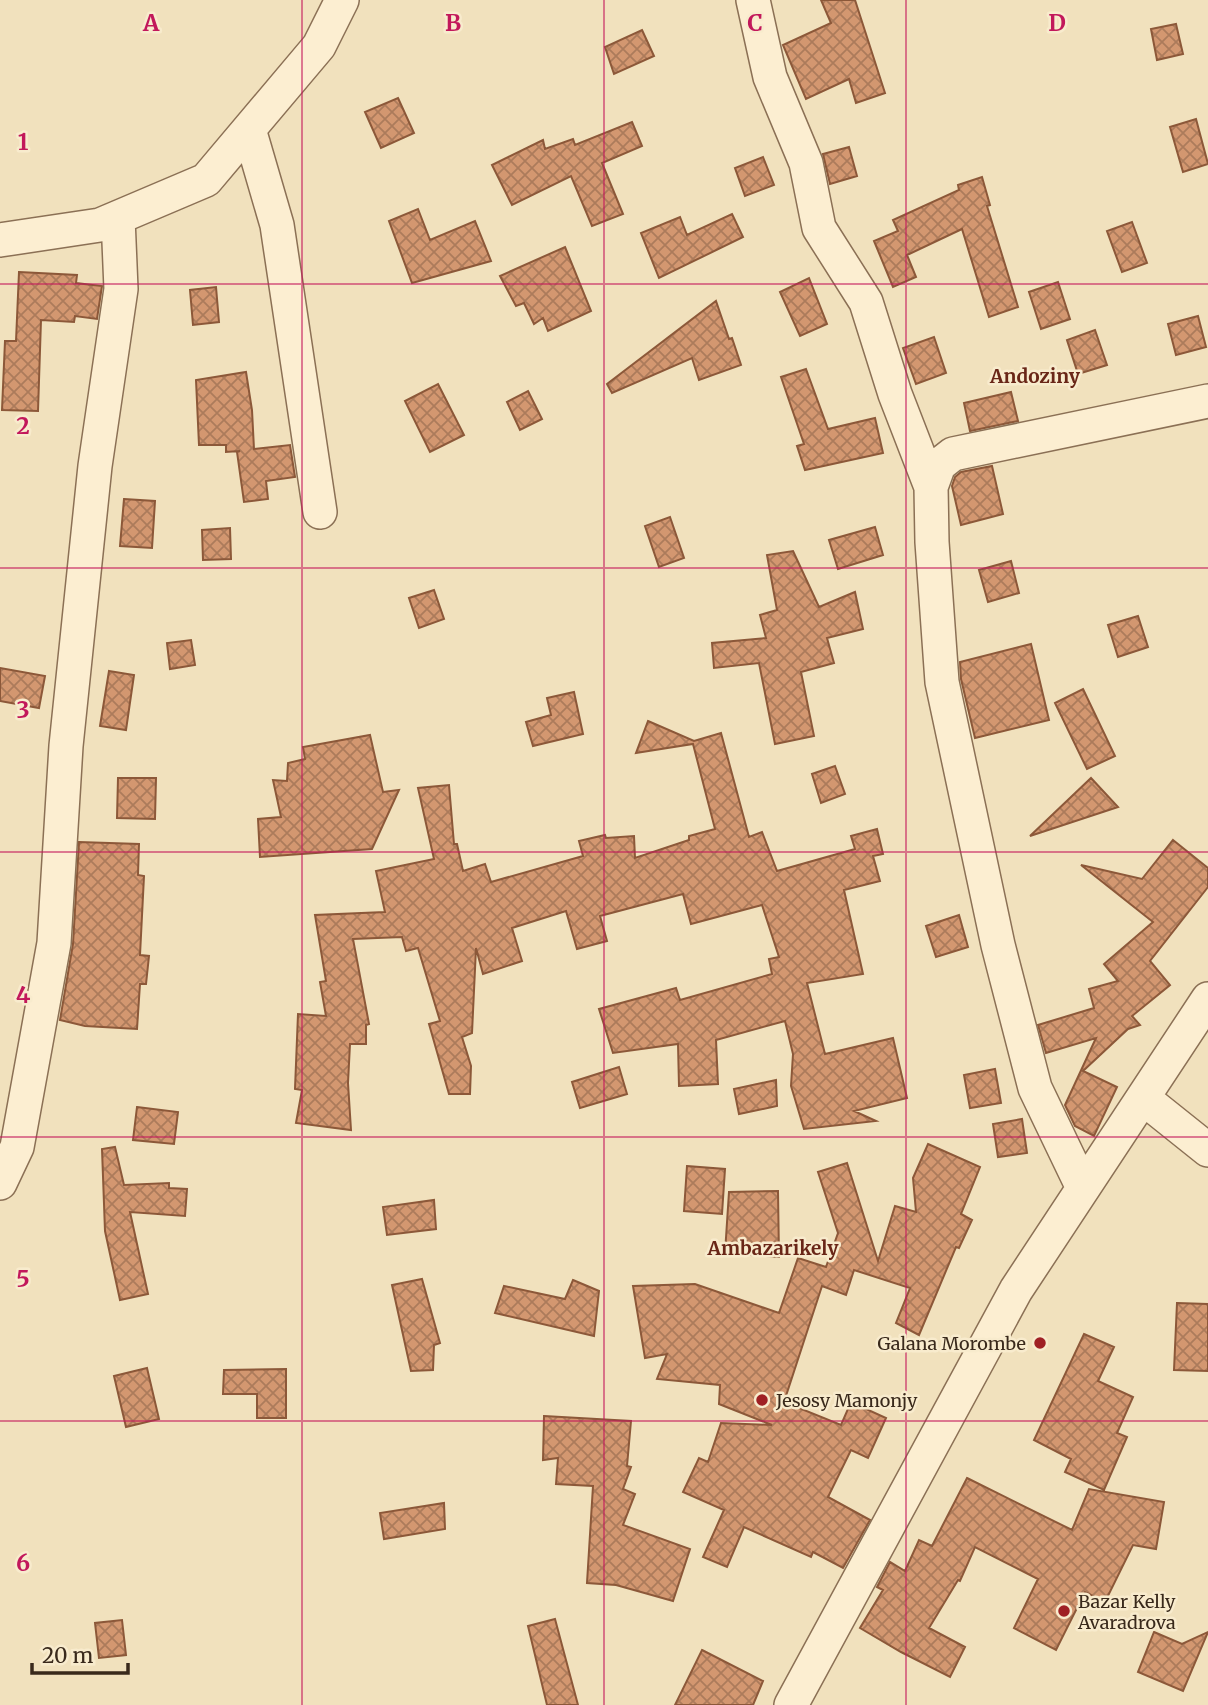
<svg xmlns="http://www.w3.org/2000/svg" width="1208" height="1705" viewBox="0 0 1208 1705" font-family="Merriweather,serif">
<style>
.building{fill:url(#building-cross-hatch);stroke:#8c5839;stroke-width:2}
.lines{fill:none;stroke-linecap:round;stroke-linejoin:round}
.minor-casing{stroke:#8b7055;stroke-width:36}
.minor{stroke:#fceed1;stroke-width:33}
.grid{fill:none;stroke:#c2185b;stroke-width:2;stroke-opacity:0.55}
.poi-dot{fill:#9f2024;stroke:#f8ebcd;stroke-width:2.5}
.labels{text-anchor:middle;dominant-baseline:central;stroke-width:5;stroke-linejoin:round;paint-order:stroke}
.poi-label{font-size:18px;fill:#39291b;stroke:#f8ebcd;text-anchor:start}
.neighbourhood-label{font-size:19px;font-weight:bold;fill:#692617;stroke:#f8ebcd}
.grid-label{font-size:23px;text-anchor:middle;font-weight:bold;fill:#c2185b;stroke:#f8ebcd;stroke-width:5;stroke-linejoin:round;paint-order:stroke}
</style>
<defs>
<pattern id="building-cross-hatch" width="8" height="8" patternUnits="userSpaceOnUse" patternTransform="scale(1.75)"><rect width="8" height="8" fill="#d39770"/><path d="M0 0l8 8M0 8l8-8" fill="none" stroke="#ac7b5b"/></pattern>
</defs>
<rect width="100%" height="100%" fill="#f1e1bd"/>
<path class="building" d="M821 0H855L885 93 856 103 849 79 806 99 783 45 831 23Z
M1176 24 1183 54 1157 60 1151 29Z
M642 30 654 56 614 74 605 47Z
M398 98 414 133 381 148 365 112Z
M1196 119 1208 164 1183 172 1170 127Z
M632 122 642 146 602 163 623 214 592 226 571 176 512 205 492 165 543 140 545 149 573 139 575 145Z
M849 147 857 176 830 184 823 154Z
M763 157 774 185 745 196 735 168Z
M982 177 990 205 987 206 1018 307 989 317 962 229 907 255 916 277 893 287 874 241 898 231 893 220 959 190 958 185Z
M418 209 430 240 475 221 491 261 412 283 389 221Z
M732 214 743 237 659 278 641 233 680 217 687 235Z
M1132 222 1147 263 1122 272 1107 231Z
M565 247 591 311 548 331 543 318 534 324 524 303 516 306 500 276Z
M19 272 77 275 76 283 102 286 97 319 75 316 74 322 41 320 38 411 2 410 5 341H16Z
M809 278 827 324 800 336 780 292Z
M1058 282 1070 319 1041 329 1029 292Z
M216 287 219 322 193 325 190 290Z
M716 301 729 339 732 338 741 365 699 380 692 358 612 393 607 384Z
M1198 316 1206 347 1176 355 1168 324Z
M1095 330 1107 365 1078 374 1067 340Z
M934 337 946 373 916 384 903 348Z
M806 369 828 429 875 418 883 453 805 470 797 446 804 444 781 377Z
M246 372 252 410 254 449 290 445 295 477 266 481 268 499 244 502 237 452 240 451 226 452V445H199L196 380Z
M438 384 464 435 430 452 405 401Z
M528 391 542 419 520 430 507 402Z
M1011 392 1018 421 970 431 964 403Z
M992 466 1003 514 961 525 952 486 955 477 961 472Z
M124 499 155 501 152 548 120 546Z
M670 517 684 558 659 567 645 526Z
M875 527 883 555 838 569 829 540Z
M230 528 231 559 203 560 202 530Z
M793 551 819 607 855 592 863 629 827 638 834 663 801 672 814 736 775 744 759 663 714 668 712 643 766 638 760 615 777 610 767 555Z
M1011 561 1019 593 988 602 979 570Z
M434 590 444 619 419 628 409 598Z
M1138 616 1148 647 1118 657 1108 625Z
M191 640 195 665 170 669 167 643Z
M1031 644 1049 720 975 738 961 679 960 662Z
M0 668 45 676 39 708 0 701Z
M109 671 134 675 126 730 100 726Z
M1083 689 1115 756 1087 769 1055 703Z
M574 692 583 734 533 746 526 722 551 715 547 698Z
M648 721 694 741 721 733 749 837 762 832 777 871 855 849 851 836 877 829 883 854 873 856 880 881 844 890 863 974 807 983 825 1054 893 1038 907 1098 854 1111 876 1121 804 1129 791 1086 793 1054 785 1021 716 1040 718 1084 679 1086 678 1044 613 1053 599 1009 676 988 680 1000 772 974 769 959 779 957 762 905 691 924 683 894 600 916 607 941 577 949 566 911 512 928 522 961 483 974 476 948 472 1033 462 1037 471 1066 470 1094H449L429 1024 440 1021 418 948 406 951 402 937 353 939 369 1024 366 1025V1044H350L348 1083 351 1130 296 1123 302 1090 295 1089 298 1014 326 1016 320 982 326 981 315 915 385 912 376 871 434 859 418 788 449 785 454 844H457L463 871 485 864 491 882 583 856 579 841 605 835 606 838 634 836 635 858 689 840V836L715 829 693 744 636 753Z
M370 735 383 792 399 790 372 849 260 857 258 819 281 817 273 780 287 781 288 763 305 759 303 747Z
M835 766 845 794 821 803 812 774Z
M118 778H156L155 819 117 818Z
M1091 778 1118 807 1030 836Z
M1173 840 1208 868V887L1150 961 1170 985 1132 1016 1140 1025 1128 1029 1083 1071 1117 1087 1094 1136 1075 1126 1065 1105 1096 1038 1046 1053 1038 1025 1094 1008 1089 989 1118 981 1104 964 1153 922 1081 865 1142 879Z
M79 842 139 844 138 875 144 876 140 955 149 956 146 984H140L137 1029 85 1026 60 1020 73 944Z
M959 915 968 947 936 957 926 926Z
M619 1067 627 1094 580 1108 572 1082Z
M995 1069 1001 1103 970 1108 964 1075Z
M776 1080 777 1106 739 1114 734 1089Z
M137 1107 178 1112 174 1144 133 1140Z
M1022 1119 1027 1153 998 1157 993 1124Z
M928 1144 980 1167 961 1214 972 1220 959 1248 956 1247 919 1335 896 1323 910 1288 854 1270 846 1295 822 1286 784 1402 841 1425 851 1402 886 1418 868 1458 851 1450 828 1497 870 1520 843 1568 813 1552 811 1557 744 1527 727 1567 703 1557 724 1510 683 1492 699 1458 708 1462 721 1423 772 1425 719 1404 720 1385 657 1379 667 1354 645 1358 633 1286 695 1284 779 1313 798 1258 826 1267 838 1233 818 1172 847 1163 878 1261 895 1206 916 1212 913 1178Z
M115 1147 124 1185 169 1183V1188L187 1189 185 1216 130 1212 148 1294 120 1300 105 1231 102 1149Z
M687 1166 725 1169 722 1214 684 1211Z
M778 1191 779 1257 725 1253 729 1192Z
M434 1200 436 1229 387 1235 383 1207Z
M422 1279 440 1343 434 1345 433 1370 411 1371 392 1285Z
M573 1280 599 1291 594 1336 495 1313 504 1286 565 1299Z
M1177 1303 1208 1304V1371L1174 1370Z
M1084 1334 1114 1347 1098 1381 1133 1397 1117 1433 1127 1437 1104 1490 1065 1472 1071 1459 1034 1440Z
M147 1368 159 1419 126 1427 114 1376Z
M286 1369V1418H257V1394H223L224 1370Z
M544 1416 631 1421 627 1466 631 1467 623 1489 635 1494 623 1525 690 1549 673 1601 616 1585 587 1583 593 1486 556 1484 558 1458 543 1460Z
M967 1478 1072 1530 1089 1489 1164 1502 1156 1549 1133 1545 1105 1602 1085 1592 1056 1650 1014 1628 1038 1579 975 1547 960 1581 958 1580 929 1628 965 1647 950 1677 901 1652 860 1628 883 1590 877 1587 890 1562 905 1571 919 1540 932 1546Z
M444 1503 445 1529 384 1539 380 1513Z
M555 1619 578 1705H547L528 1626Z
M122 1620 126 1655 99 1658 95 1623Z
M1154 1632 1182 1644 1208 1632 1183 1691 1138 1672Z
M702 1650 763 1681 753 1705H675Z"/>
<g class="lines">
<g class="minor-casing">
<path id="minor" d="M753 0 770 77 806 163 819 228 866 302 895 394 931 487
M249 129 277 225 320 512
M0 240 100 225 206 180 319 46 342 0
M1143 1098 1208 1150
M0 1183 17 1147 54 943 66 746 95 466 121 289 118 218
M1083 1188 1035 1088 998 945 942 682 932 542 931 487 939 465 953 454 1208 401
M791 1705 1016 1290 1208 999"/>
</g>
<use href="#minor" class="minor"/>
</g>
<path class="grid" d="M302 0V1705M604 0V1705M906 0V1705M0 284H1208M0 568H1208M0 852H1208M0 1137H1208M0 1421H1208"/>
<g class="poi-dot">
<circle cx="1040" cy="1343" r="7"/>
<circle cx="762" cy="1400" r="7"/>
<circle cx="1064" cy="1611" r="7"/>
</g>
<g class="labels">
<g class="poi-label">
<text x="1026" y="1343" text-anchor="end">Galana Morombe</text>
<text x="776" y="1400">Jesosy Mamonjy</text>
<text x="1078" y="1601">Bazar Kelly<tspan x="1078" dy="21">Avaradrova</tspan></text>
</g>
<g class="neighbourhood-label">
<text x="1035" y="376">Andoziny</text>
<text x="773" y="1248">Ambazarikely</text>
</g>
</g>
<g class="grid-label">
<text x="151" y="31">A</text>
<text x="453" y="31">B</text>
<text x="755" y="31">C</text>
<text x="1057" y="31">D</text>
<text x="23" y="150">1</text>
<text x="23" y="434">2</text>
<text x="23" y="718">3</text>
<text x="23" y="1003">4</text>
<text x="23" y="1287">5</text>
<text x="23" y="1571">6</text>
</g>
<path d="M32 1663v10h96v-10" fill="none" stroke="#39291b" stroke-width="3.5"/>
<text x="42" y="1663" font-size="21" fill="#39291b" stroke="#f8ebcd" stroke-width="5" paint-order="stroke">20 m</text>
</svg>
